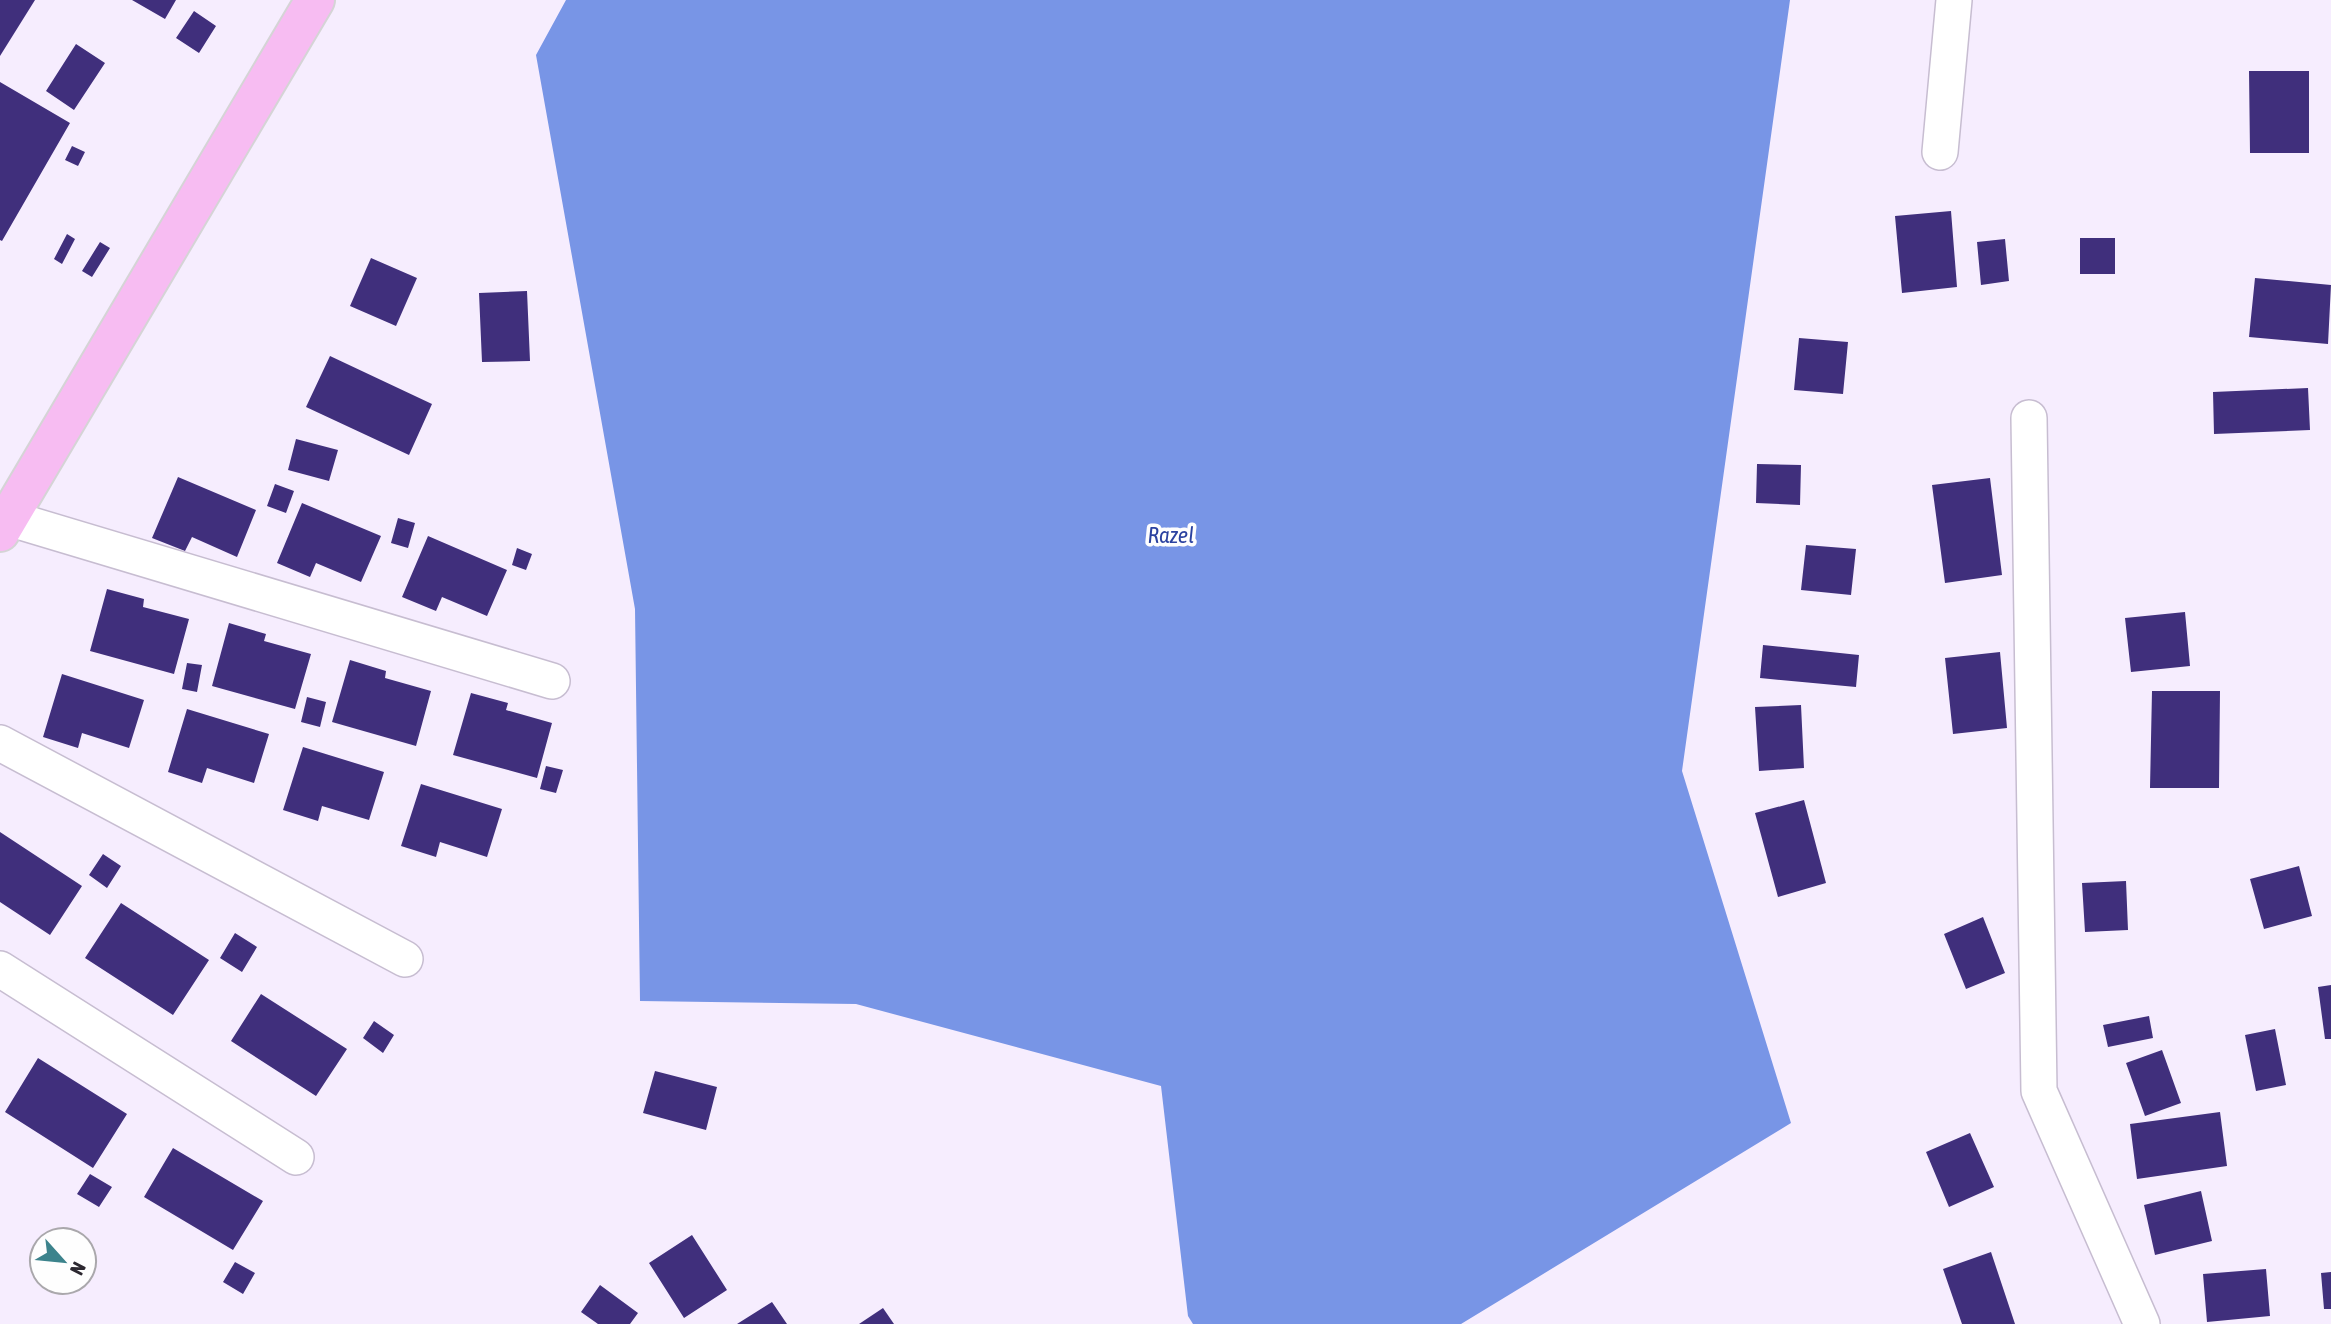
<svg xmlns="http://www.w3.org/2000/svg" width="2331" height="1324" viewBox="0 0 2331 1324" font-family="'Asap Condensed',sans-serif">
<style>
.water{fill:#7895e6}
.building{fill:#402f7c}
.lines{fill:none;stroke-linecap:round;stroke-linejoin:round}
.street-casing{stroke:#c7bdd1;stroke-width:38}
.primary-casing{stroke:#d5d4d6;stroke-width:42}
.street{stroke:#fff;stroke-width:35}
.primary{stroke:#f7bcf2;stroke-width:38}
.labels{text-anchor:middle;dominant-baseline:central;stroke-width:7;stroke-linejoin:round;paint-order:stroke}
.water-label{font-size:23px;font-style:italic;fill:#2b42a0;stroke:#fefefe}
</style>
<rect width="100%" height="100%" fill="#f6edfe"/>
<path class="water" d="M566 0H1790L1682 771 1791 1123 1461 1324H1193L1188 1316 1161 1086 856 1004 640 1001 635 609 536 55Z"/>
<path class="building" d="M0 0H35L0 56Z
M132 0H176L165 19Z
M194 11 216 26 199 53 176 38Z
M76 44 105 63 74 110 46 91Z
M2249 71H2309V153H2250Z
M0 82 70 123 2 241 0 240Z
M72 146 85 152 78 166 65 160Z
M1951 211 1957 287 1902 293 1895 216Z
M67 234 75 239 62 264 54 259Z
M2080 238H2115V274H2080Z
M2005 239 2009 281 1981 285 1977 242Z
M100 242 110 248 92 277 82 271Z
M371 258 417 278 396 326 350 306Z
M2255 278 2331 285 2328 344 2249 337Z
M527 291 530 361 482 362 479 293Z
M1799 338 1848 342 1843 394 1794 390Z
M330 356 432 404 409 455 306 407Z
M2308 388 2310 430 2214 434 2213 392Z
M296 439 338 450 329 481 288 470Z
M1757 464 1801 465 1800 505 1756 503Z
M178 477 256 510 237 557 192 537 185 551 152 538Z
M1990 478 2002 575 1945 583 1932 485Z
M275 484 294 491 286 513 267 506Z
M302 503 381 536 361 582 316 563 310 577 277 563Z
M398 518 415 523 408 548 391 543Z
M428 536 507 570 487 616 442 597 436 611 402 597Z
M1806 545 1856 549 1851 595 1801 590Z
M517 548 532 554 526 570 512 565Z
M107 589 144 599 143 607 189 619 174 674 90 651Z
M2185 612 2190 666 2131 672 2125 618Z
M229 623 266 634 264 641 311 654 295 709 212 686Z
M1763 645 1859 655 1856 687 1760 678Z
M2000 652 2007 728 1953 734 1945 658Z
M350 660 386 671 385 678 431 691 416 746 332 722Z
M187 663 202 665 197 692 182 689Z
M62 674 144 700 129 748 82 733 78 748 43 737Z
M2152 691H2220L2219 788H2150Z
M471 693 508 703 506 710 552 723 537 778 453 755Z
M307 697 326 702 320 727 301 722Z
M1801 705 1804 768 1759 771 1755 707Z
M187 709 269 734 254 783 207 768 202 783 168 772Z
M303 747 384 772 369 820 322 806 318 821 283 810Z
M546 766 563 770 556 793 540 789Z
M421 784 502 809 487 857 440 842 436 857 401 846Z
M1804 800 1826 883 1778 897 1755 813Z
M0 832 82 886 50 935 0 902Z
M103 854 121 866 107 888 89 875Z
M2299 866 2312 916 2264 929 2250 879Z
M2126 881 2128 930 2085 932 2082 883Z
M121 903 209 960 173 1015 85 958Z
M1983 917 2005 973 1966 989 1944 934Z
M235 933 257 947 242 972 220 958Z
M2331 985V1039H2325L2318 987Z
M261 994 347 1049 316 1096 231 1041Z
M2149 1016 2153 1038 2108 1047 2103 1025Z
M374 1021 394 1035 383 1053 363 1038Z
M2275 1029 2286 1085 2256 1091 2245 1035Z
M2162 1050 2181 1103 2145 1116 2126 1063Z
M38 1058 127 1114 93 1168 5 1112Z
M655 1071 717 1087 706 1130 643 1113Z
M2220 1112 2227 1166 2137 1179 2130 1124Z
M1970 1133 1994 1187 1949 1207 1926 1152Z
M173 1148 263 1201 233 1250 144 1197Z
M90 1174 112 1187 99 1207 77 1194Z
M2201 1191 2212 1241 2155 1255 2144 1205Z
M692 1235 727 1290 684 1318 649 1263Z
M1991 1252 2015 1324H1962L1943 1269Z
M235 1262 255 1273 243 1294 223 1282Z
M2266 1269 2270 1316 2207 1322 2203 1274Z
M2331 1272V1309H2324L2321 1273Z
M600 1285 638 1313 630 1324H598L581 1312Z
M772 1302 787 1324H737Z
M883 1308 894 1324H859Z"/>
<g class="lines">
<g class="street-casing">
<path id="street" d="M1940 152 1954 0
M2029 418 2039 1091 2142 1324
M8 518 552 681
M0 743 405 959
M0 969 296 1157"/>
</g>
<g class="primary-casing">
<path id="primary" d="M0 532 315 0"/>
</g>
<use href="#street" class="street"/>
<use href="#primary" class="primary"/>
</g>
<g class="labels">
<g class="water-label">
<text x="1171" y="535">Razel</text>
</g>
</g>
<g transform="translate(63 1261) rotate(117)"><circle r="33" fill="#fefefe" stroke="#aaa8ac" stroke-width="2"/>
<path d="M0-5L12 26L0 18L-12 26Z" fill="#3c838c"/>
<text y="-10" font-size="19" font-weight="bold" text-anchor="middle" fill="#2c2830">N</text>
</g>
</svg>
